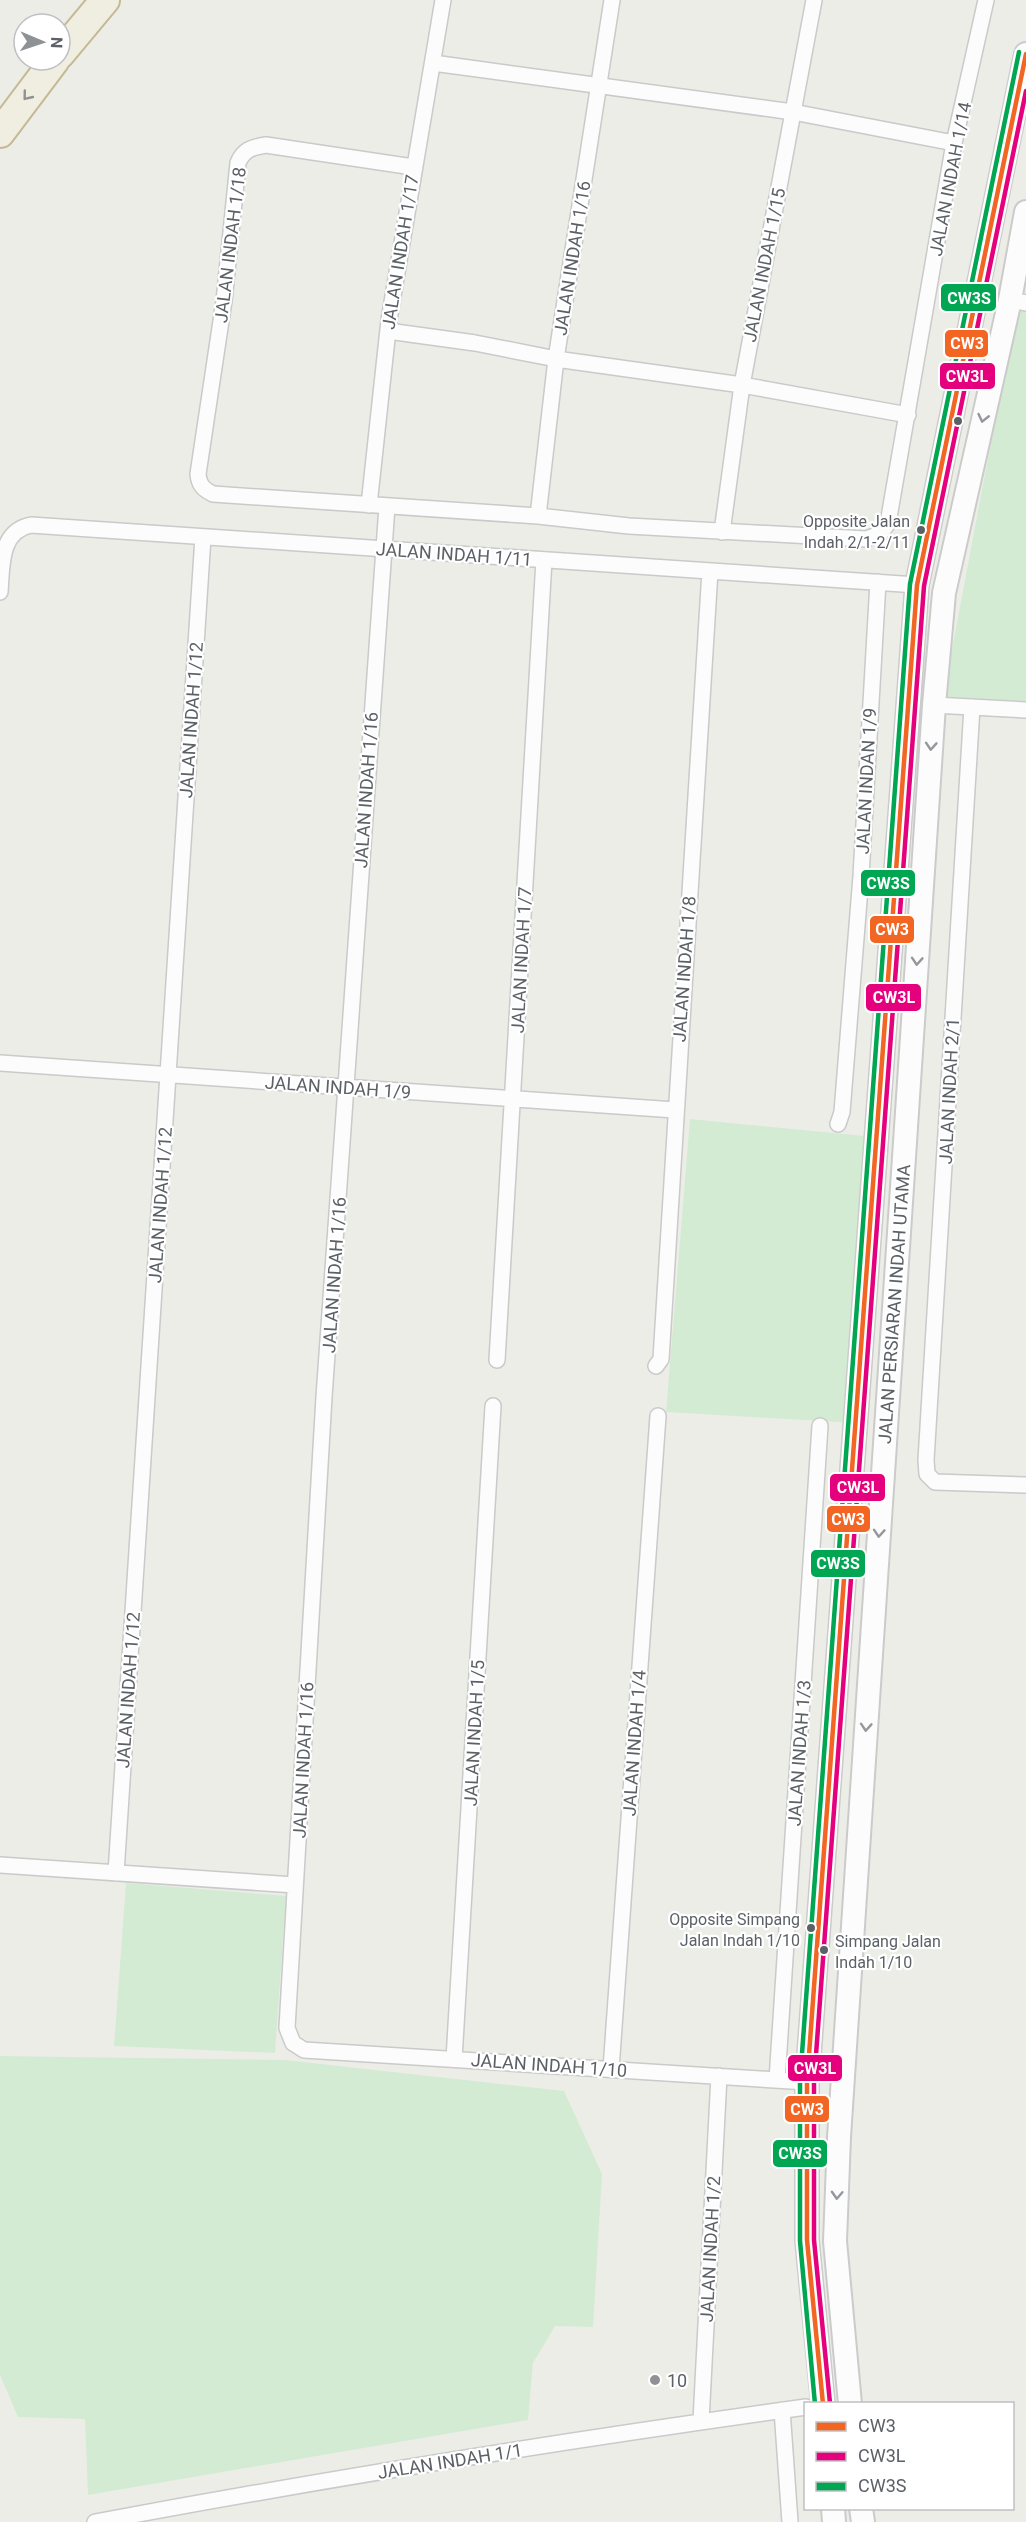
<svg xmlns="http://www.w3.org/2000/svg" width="1026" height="2522" viewBox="0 0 1026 2522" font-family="Roboto,sans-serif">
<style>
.green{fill:#d4ebd3}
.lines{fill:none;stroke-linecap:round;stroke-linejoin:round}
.minor-casing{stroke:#c9cac9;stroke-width:18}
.secondary-casing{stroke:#cbcbcb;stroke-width:26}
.motorway-casing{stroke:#c5b994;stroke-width:32}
.minor{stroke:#fcfcfc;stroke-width:15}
.secondary{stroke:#fcfcfc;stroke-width:22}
.motorway{stroke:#f0ede1;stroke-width:28}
.bus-1-casing{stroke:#fff;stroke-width:9}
.bus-2-casing{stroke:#fff;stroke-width:9}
.bus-3-casing{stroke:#fff;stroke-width:9}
.bus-1{stroke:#f26522;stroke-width:4.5}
.bus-2{stroke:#e5007d;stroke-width:4.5}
.bus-3{stroke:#00a651;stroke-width:4.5}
.oneway{stroke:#909292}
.oneway2{stroke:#94979b}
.bus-dot{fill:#5c6167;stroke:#fff;stroke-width:2}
.poi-dot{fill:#8f9294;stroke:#fff;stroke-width:2}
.labels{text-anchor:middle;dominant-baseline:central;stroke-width:4.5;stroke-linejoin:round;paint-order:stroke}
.bus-label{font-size:16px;fill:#5c6167;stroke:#fff;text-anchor:end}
.street-label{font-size:18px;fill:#5c6167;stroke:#fff}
.poi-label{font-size:18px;fill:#5c6167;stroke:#fff;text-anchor:start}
.line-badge{stroke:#fff;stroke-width:2}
.badge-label{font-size:16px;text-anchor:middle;font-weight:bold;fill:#fff}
</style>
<rect width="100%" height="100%" fill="#edede8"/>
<path class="green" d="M1016 309 1026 311V701L943 697Z
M690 1119 875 1137 856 1423 666 1412Z
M126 1883 286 1896 275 2053 114 2046Z
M0 2056 285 2060 564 2091 602 2174 593 2327 555 2326 533 2363 528 2420 88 2495 85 2419 18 2417 0 2375Z"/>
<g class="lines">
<g class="minor-casing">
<path id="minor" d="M433 63 793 112 954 143
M413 167 266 145C252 147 243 150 238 163L224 301 198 474C199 485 203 489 213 494L538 516 629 526 866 539 880 534 888 523 954 143 986 0
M1010 300 1026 303
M388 331 475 343 556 359 742 385 908 415
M369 505 389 320 443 0
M387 506 324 1397 287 2028 293 2043 304 2050 807 2082
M538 516 556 359 612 0
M722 532 742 385 814 0
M0 592C2 565 0 531 31 525L917 585
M934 705 1026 710
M972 707 926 1460 927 1474 935 1482 1026 1485
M0 1063 675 1110
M838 1124 842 1112 861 876 878 582
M497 1360 544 560
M656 1366 661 1359 710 571
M0 1865 295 1885
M116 1873 203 537
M454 2059 493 1406
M611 2069 658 1416
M777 2080 820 1426
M782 2410 790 2522
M701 2421 719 2076
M95 2522C331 2478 568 2440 806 2407"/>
</g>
<g class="secondary-casing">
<path id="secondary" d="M823 2404 807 2240V2082L917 585 1026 54
M850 2404 835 2241 839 2137 934 705 944 593 1010 300 1026 212
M833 2508 834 2522
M861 2508 863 2522"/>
</g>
<g class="motorway-casing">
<path id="motorway" d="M60 54 105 0
M0 133 55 60"/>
</g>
<use href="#minor" class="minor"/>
<use href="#secondary" class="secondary"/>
<use href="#motorway" class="motorway"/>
<g class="bus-1-casing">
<path id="bus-1" d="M823 2404 807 2240V2082L917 585 1026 54"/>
</g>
<g class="bus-2-casing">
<path id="bus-2" d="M830 2403 814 2240V2082L924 586 1026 91"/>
</g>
<g class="bus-3-casing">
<path id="bus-3" d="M815 2404 800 2241V2081L910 584 1019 52"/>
</g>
<use href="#bus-1" class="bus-1"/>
<use href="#bus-2" class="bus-2"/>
<use href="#bus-3" class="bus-3"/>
</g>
<defs><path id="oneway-chevron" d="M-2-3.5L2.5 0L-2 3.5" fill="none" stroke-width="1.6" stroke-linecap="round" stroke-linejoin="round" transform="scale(1.5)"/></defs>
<use class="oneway" href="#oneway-chevron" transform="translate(27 96) rotate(129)"/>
<g class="oneway2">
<use href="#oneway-chevron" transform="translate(983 418) rotate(103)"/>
<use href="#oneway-chevron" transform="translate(931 746) rotate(94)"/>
<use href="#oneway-chevron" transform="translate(917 961) rotate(94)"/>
<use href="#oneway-chevron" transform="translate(879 1533) rotate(94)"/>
<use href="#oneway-chevron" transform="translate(866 1727) rotate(94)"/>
<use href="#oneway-chevron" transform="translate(837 2195) rotate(93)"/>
</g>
<g class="bus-dot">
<circle cx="958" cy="421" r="5"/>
<circle cx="921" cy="530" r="5"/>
<circle cx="811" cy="1928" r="5"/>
<circle cx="824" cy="1950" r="5"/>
</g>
<circle class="poi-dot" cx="655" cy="2380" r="6"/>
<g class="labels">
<g class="bus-label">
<text x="910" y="521">Opposite Jalan<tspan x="910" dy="21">Indah 2/1-2/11</tspan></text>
<text x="800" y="1919">Opposite Simpang<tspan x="800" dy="21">Jalan Indah 1/10</tspan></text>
<text x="835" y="1941" text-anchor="start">Simpang Jalan<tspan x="835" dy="21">Indah 1/10</tspan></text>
</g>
<g class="street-label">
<text transform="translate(950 179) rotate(-79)">JALAN INDAH 1/14</text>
<text transform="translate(230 245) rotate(-83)">JALAN INDAH 1/18</text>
<text transform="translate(400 252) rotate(-81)">JALAN INDAH 1/17</text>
<text transform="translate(572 258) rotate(-81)">JALAN INDAH 1/16</text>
<text transform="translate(764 265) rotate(-79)">JALAN INDAH 1/15</text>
<text transform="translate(454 554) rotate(4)">JALAN INDAH 1/11</text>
<text transform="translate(191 720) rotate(-86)">JALAN INDAH 1/12</text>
<text transform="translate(866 781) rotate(-87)">JALAN INDAN 1/9</text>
<text transform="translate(366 790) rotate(-86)">JALAN INDAH 1/16</text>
<text transform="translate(521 960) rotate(-87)">JALAN INDAH 1/7</text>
<text transform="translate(684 969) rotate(-86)">JALAN INDAH 1/8</text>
<text transform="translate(338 1087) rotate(4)">JALAN INDAH 1/9</text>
<text transform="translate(949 1091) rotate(-87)">JALAN INDAH 2/1</text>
<text transform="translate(160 1205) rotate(-86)">JALAN INDAH 1/12</text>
<text transform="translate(334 1275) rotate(-86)">JALAN INDAH 1/16</text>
<text transform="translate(894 1304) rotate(-86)">JALAN PERSIARAN INDAH UTAMA</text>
<text transform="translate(128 1690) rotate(-86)">JALAN INDAH 1/12</text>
<text transform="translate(474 1733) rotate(-87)">JALAN INDAH 1/5</text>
<text transform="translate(634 1743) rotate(-86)">JALAN INDAH 1/4</text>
<text transform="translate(799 1753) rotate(-86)">JALAN INDAH 1/3</text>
<text transform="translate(303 1760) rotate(-87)">JALAN INDAH 1/16</text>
<text transform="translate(549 2065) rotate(4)">JALAN INDAH 1/10</text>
<text transform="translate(710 2249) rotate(-87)">JALAN INDAH 1/2</text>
<text transform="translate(450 2461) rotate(-9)">JALAN INDAH 1/1</text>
</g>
<g class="poi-label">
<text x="667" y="2380">10</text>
</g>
</g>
<g class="line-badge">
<rect x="940" y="283" width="57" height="29" rx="6" fill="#00a651"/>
<rect x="944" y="329" width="45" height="29" rx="6" fill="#f26522"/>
<rect x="939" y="362" width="57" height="28" rx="6" fill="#e5007d"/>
<rect x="860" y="869" width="56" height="28" rx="6" fill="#00a651"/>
<rect x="869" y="915" width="46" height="29" rx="6" fill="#f26522"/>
<rect x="865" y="983" width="57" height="29" rx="6" fill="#e5007d"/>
<rect x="829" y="1473" width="57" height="29" rx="6" fill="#e5007d"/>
<rect x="826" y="1505" width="45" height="28" rx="6" fill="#f26522"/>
<rect x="810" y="1549" width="56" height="29" rx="6" fill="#00a651"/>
<rect x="787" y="2054" width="56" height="28" rx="6" fill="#e5007d"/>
<rect x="784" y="2095" width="46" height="28" rx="6" fill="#f26522"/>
<rect x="772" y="2139" width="56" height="29" rx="6" fill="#00a651"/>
</g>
<g class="badge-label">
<text x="969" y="304">CW3S</text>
<text x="967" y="349">CW3</text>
<text x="967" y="382">CW3L</text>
<text x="888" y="889">CW3S</text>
<text x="892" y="935">CW3</text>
<text x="894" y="1003">CW3L</text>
<text x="858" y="1493">CW3L</text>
<text x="848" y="1525">CW3</text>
<text x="838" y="1569">CW3S</text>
<text x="815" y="2074">CW3L</text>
<text x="807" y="2115">CW3</text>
<text x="800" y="2159">CW3S</text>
</g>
<rect x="804" y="2402" width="210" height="108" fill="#ffffff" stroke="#bec0c2" stroke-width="1.5"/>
<rect x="816" y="2422" width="30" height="9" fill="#f26522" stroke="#bec0c2" stroke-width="1.5"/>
<text x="858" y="2432" font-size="18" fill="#5c6167">CW3</text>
<rect x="816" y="2452" width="30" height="9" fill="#e5007d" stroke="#bec0c2" stroke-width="1.5"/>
<text x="858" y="2462" font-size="18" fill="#5c6167">CW3L</text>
<rect x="816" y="2482" width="30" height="9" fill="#00a651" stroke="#bec0c2" stroke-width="1.5"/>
<text x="858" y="2492" font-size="18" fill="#5c6167">CW3S</text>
<g transform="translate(42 42) rotate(92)"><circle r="28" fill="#ffffff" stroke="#bec0c2" stroke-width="1.5"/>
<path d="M0-4.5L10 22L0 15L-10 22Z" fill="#8f9294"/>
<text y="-9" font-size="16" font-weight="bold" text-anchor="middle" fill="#5c6167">N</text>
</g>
</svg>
